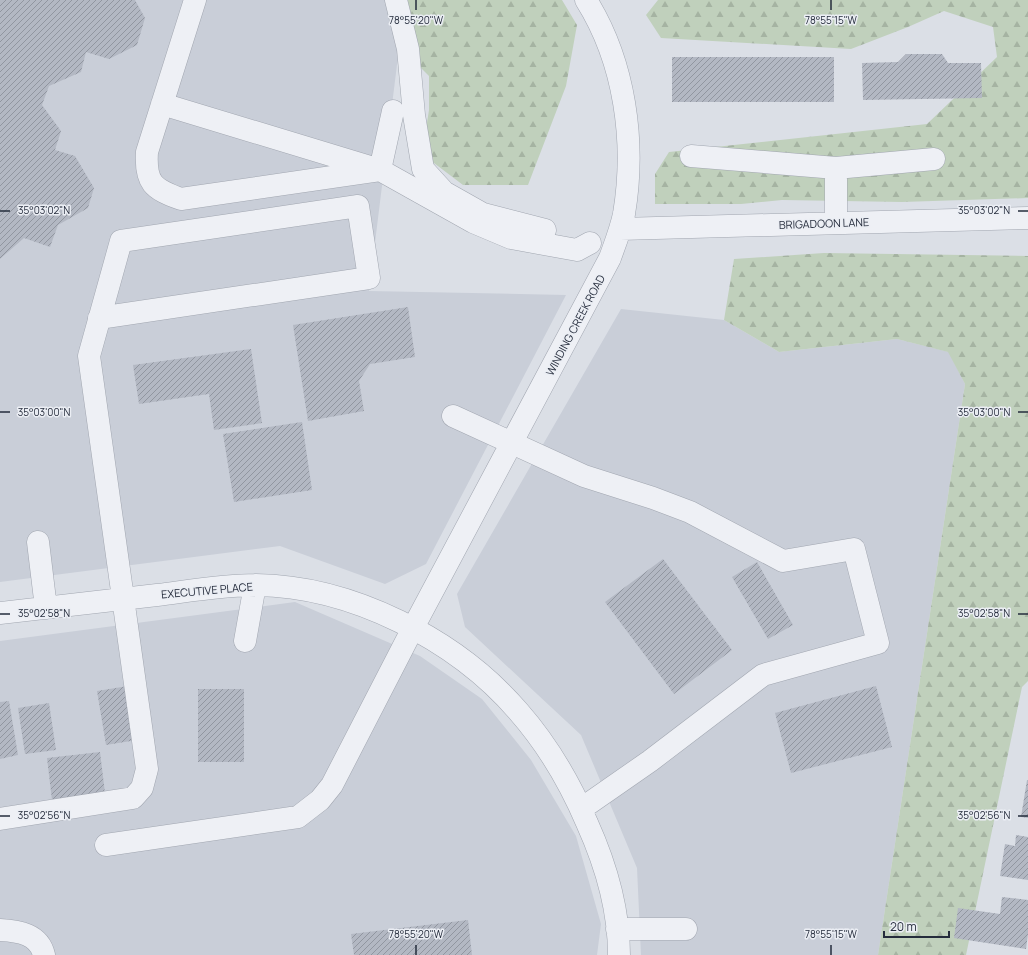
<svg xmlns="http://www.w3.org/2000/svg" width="1028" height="955" viewBox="0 0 1028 955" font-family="Manrope,sans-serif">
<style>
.built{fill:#c9ced8}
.forest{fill:url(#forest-firs)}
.building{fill:url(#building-hatch)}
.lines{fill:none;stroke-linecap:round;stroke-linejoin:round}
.minor-casing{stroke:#a1a6b0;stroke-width:23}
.minor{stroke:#eef0f5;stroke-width:22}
.ticks{fill:none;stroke:#252c3c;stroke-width:1.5}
.labels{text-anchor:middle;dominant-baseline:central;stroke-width:3;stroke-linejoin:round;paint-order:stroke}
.street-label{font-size:11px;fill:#252c3c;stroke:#ebeef4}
.ticks-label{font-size:10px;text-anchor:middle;fill:#252c3c;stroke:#ebeef4;stroke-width:3;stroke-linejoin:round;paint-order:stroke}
</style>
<defs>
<pattern id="forest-firs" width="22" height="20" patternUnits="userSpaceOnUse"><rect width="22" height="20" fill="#c0d0bc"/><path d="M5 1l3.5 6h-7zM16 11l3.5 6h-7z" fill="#a5b3a2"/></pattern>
<pattern id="building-hatch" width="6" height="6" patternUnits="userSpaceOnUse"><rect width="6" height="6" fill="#b3b8c3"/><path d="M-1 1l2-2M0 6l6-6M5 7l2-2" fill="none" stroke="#9196a0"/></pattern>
</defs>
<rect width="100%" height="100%" fill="#dbdfe6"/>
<path class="built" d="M0 0H405L369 291 566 295 426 564 385 584 280 546 0 582Z
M621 309 724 320 779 352 897 339 949 352 965 384 878 955H641L637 868 581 735 465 627 457 594Z
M295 602 420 656 482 699 531 760 576 836 601 924 597 955H0V641Z"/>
<path class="forest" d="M405 0H562L577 25 566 86 528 185H463L422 154 429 110V76L399 46Z
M658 0H1028V198L902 202 782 200 741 204H655V174L669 152 927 124 997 57 993 27 944 11 908 27 851 49 661 38 646 15Z
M824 253 1028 256V681L1022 687 966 955H878L965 384 948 352 897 339 779 352 724 320 734 259Z"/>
<path class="building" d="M0 0H135L145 18 137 45 109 59 86 52 81 72 49 86 42 105 61 131 55 150 75 156 94 188 88 208 58 225 50 247 24 238 0 259Z
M906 54H942L948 63H981L982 98 863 100 862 63 898 62Z
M672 57H834V102H672Z
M408 307 415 357 370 364 359 381 364 411 308 421 293 325Z
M251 349 262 423 214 430 209 394 139 404 133 365Z
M302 422 312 490 234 502 223 434Z
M663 559 732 650 674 694 605 602Z
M757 562 793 625 768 639 732 577Z
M128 686 137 740 106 745 97 691Z
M876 686 892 747 791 773 775 713Z
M198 689H244V762H198Z
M9 701 18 755 0 759V702Z
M49 703 56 750 25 754 18 708Z
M100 752 105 793 52 800 47 758Z
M1027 780H1028V818L1021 817Z
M1016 835 1028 837V880L1000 876 1005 844 1015 846Z
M1002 897 1028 900V934L1026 949 954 938 958 908 1000 914Z
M468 920 472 955H354L351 934Z"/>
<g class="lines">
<g class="minor-casing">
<path id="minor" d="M195 0 147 152C145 183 153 189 181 199L380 170 473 222 511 238 577 250 590 243
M396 0 408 49 414 115 423 169 444 192 483 214 545 230
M162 104 380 170 393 111
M691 156 836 168 934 159
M836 168V223
M620 229 1028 218
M453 416 584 476 653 498 690 512 783 561 854 549 878 643 763 675 650 761 581 809
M38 542 46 608
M0 613C52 607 104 601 157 595 189 591 223 585 256 585 351 586 456 639 518 711 547 744 570 783 587 823 606 865 619 909 619 955
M245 641 255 585
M0 819 133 798 142 788 147 769 89 356 121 241 358 206 369 278 99 318
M106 845 298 817 320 800 332 785 413 628 610 258C615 244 621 229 624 214 636 142 625 62 586 0
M617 929H686
M0 930C19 931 39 934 44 955"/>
</g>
<use href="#minor" class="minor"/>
</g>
<path class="ticks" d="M416 0V10M831 0V10M0 211H10M1018 211H1028M0 412H10M1018 412H1028M0 614H10M1018 614H1028M0 816H10M1018 816H1028M416 945V955M831 945V955"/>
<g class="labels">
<g class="street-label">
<text transform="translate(824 223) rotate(-2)">BRIGADOON LANE</text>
<text transform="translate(575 325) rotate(-62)">WINDING CREEK ROAD</text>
<text transform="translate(207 590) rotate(-5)">EXECUTIVE PLACE</text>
</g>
</g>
<g class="ticks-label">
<text x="416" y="24">78°55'20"W</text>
<text x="831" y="24">78°55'15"W</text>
<text x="44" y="214">35°03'02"N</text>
<text x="984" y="214">35°03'02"N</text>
<text x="44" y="416">35°03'00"N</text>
<text x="984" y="416">35°03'00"N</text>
<text x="44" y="617">35°02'58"N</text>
<text x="984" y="617">35°02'58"N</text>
<text x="44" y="819">35°02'56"N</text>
<text x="984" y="819">35°02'56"N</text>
<text x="416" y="938">78°55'20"W</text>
<text x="831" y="938">78°55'15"W</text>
</g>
<path d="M884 931v6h65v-6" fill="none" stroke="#252c3c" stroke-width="2"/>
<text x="890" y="931" font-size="12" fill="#252c3c" stroke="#ebeef4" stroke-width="3" paint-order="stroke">20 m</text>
</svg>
